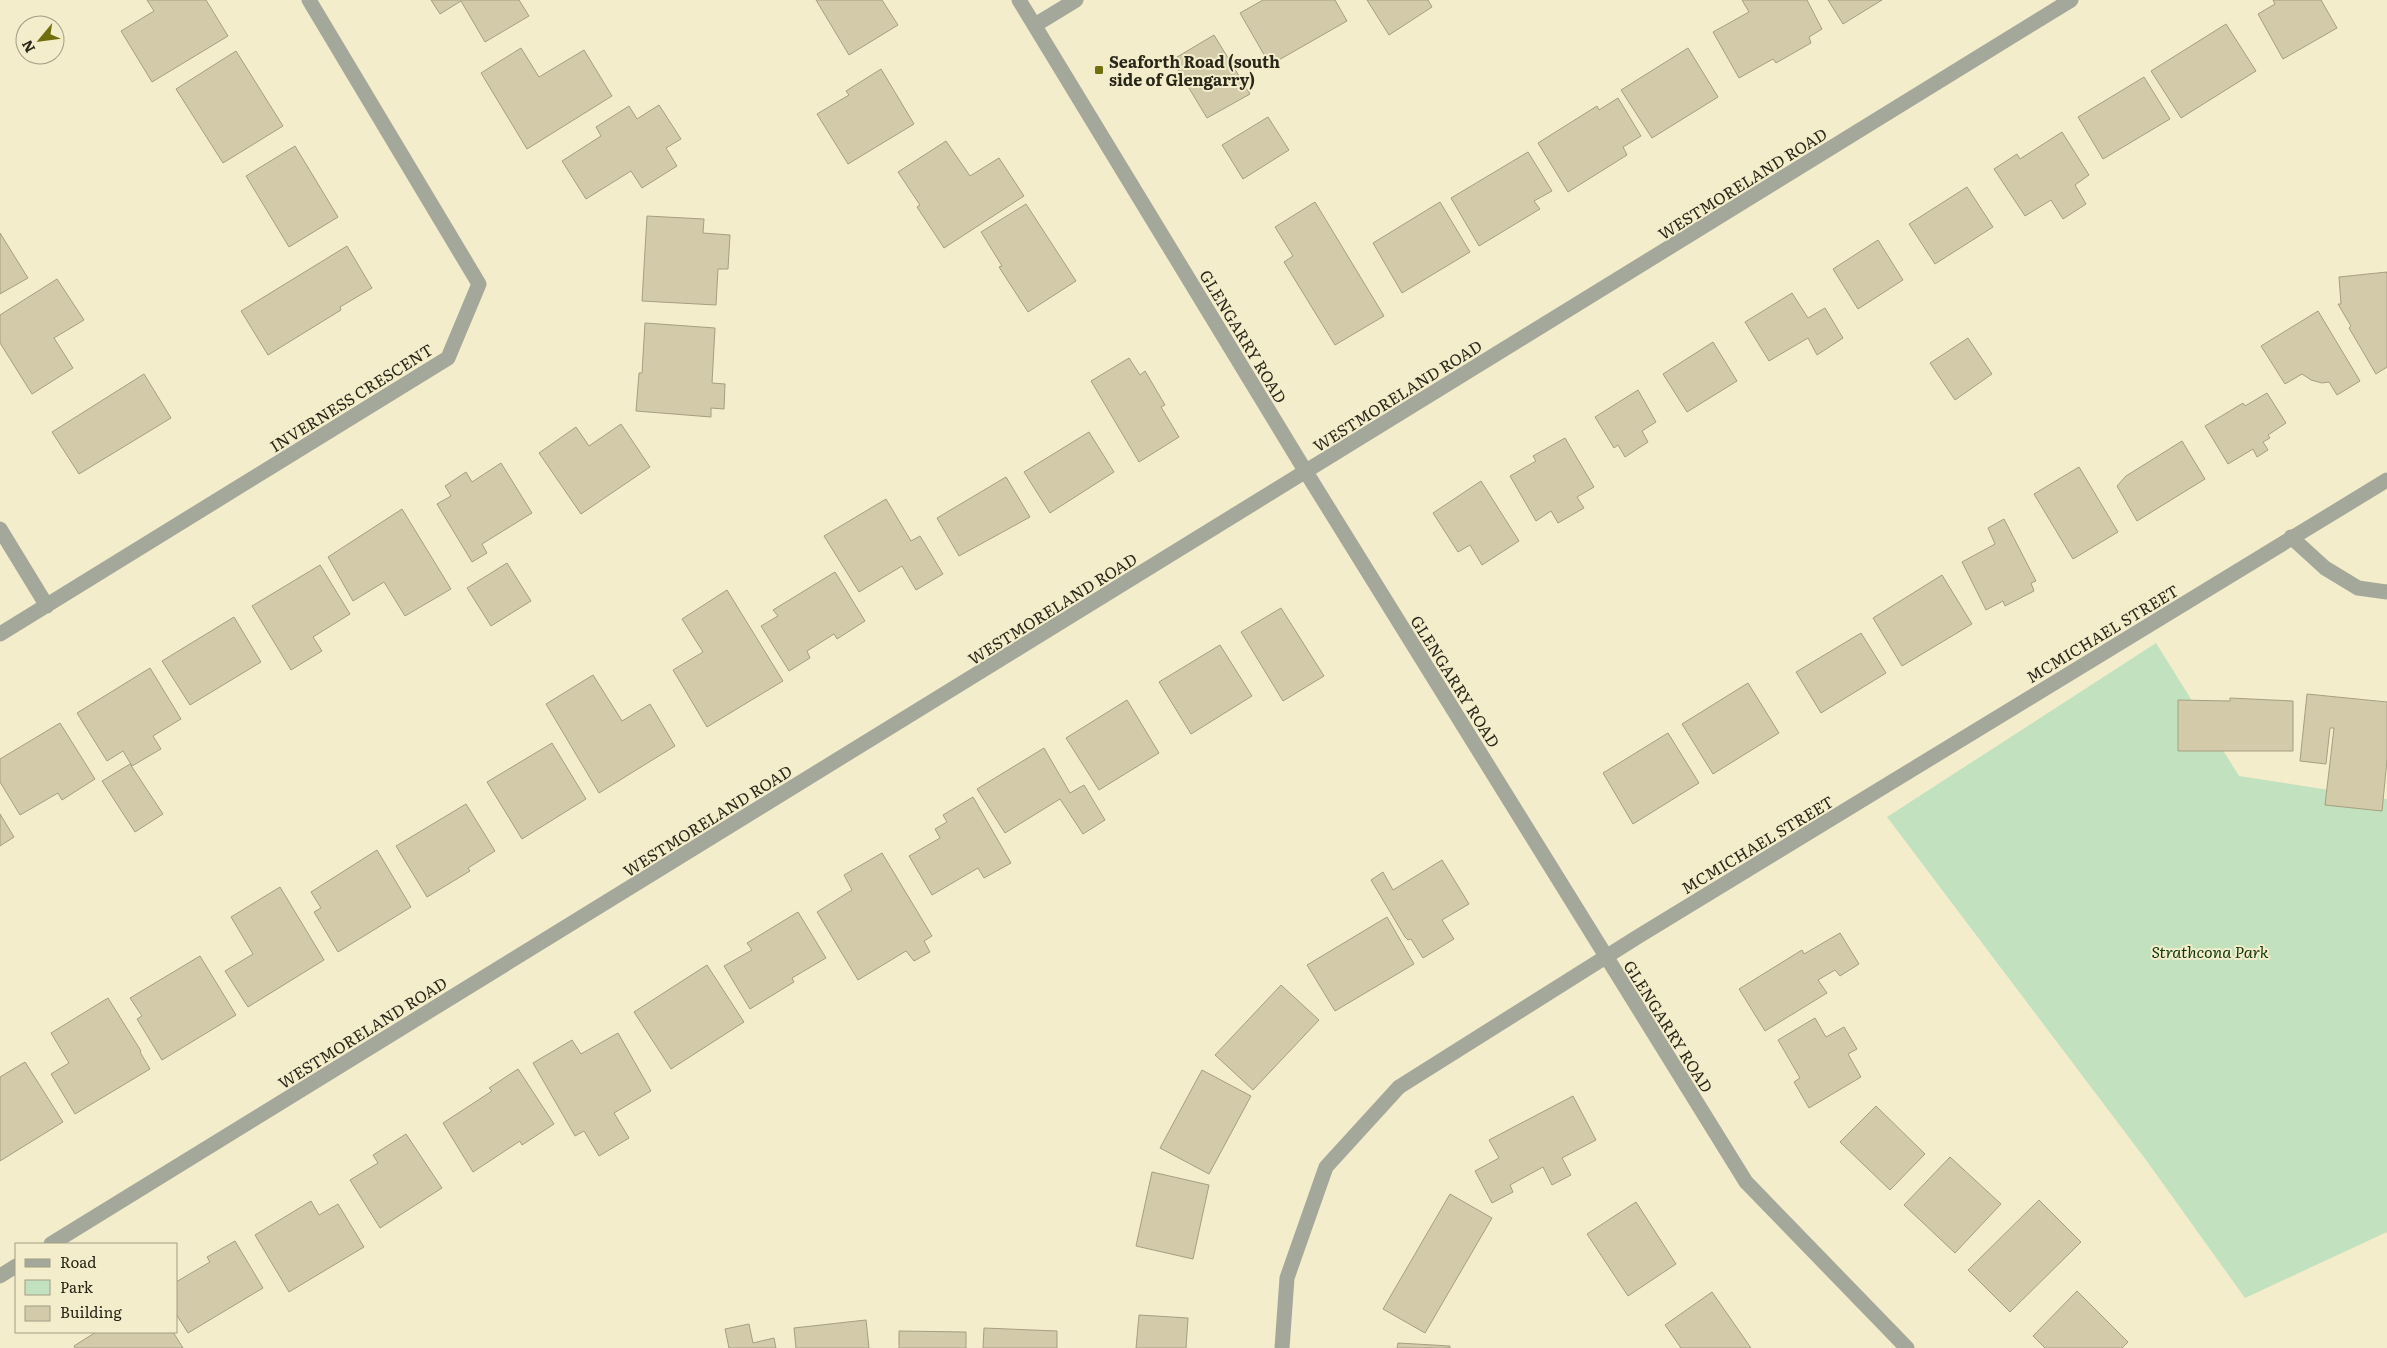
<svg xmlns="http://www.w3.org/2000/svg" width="2387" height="1348" viewBox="0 0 2387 1348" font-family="Literata,serif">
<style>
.green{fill:#c2e1bf}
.building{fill:#d2caa9;stroke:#a69f7f}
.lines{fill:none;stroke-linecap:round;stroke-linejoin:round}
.minor{stroke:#a4a89a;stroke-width:15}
.poi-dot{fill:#716e0d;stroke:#f4edcb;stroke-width:2}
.labels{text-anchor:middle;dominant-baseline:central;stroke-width:4;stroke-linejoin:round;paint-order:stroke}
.poi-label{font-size:16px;font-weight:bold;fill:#282619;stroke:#f4edcb;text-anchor:start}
.street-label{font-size:16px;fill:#282619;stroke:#f4edcb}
.park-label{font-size:16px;font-style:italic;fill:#0a3a09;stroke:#f4edcb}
</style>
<rect width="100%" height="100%" fill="#f4edcb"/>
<path class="green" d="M2156 643 2239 776 2387 799V1232L2245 1298 2146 1160 1887 817Z"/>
<path class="building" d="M147 0H206L228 36 152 82 121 31 154 11Z
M431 0H519L529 16 485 42 461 1 440 14Z
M816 0H882L898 25 849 55Z
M1263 0H1335L1347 21 1270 65 1240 13Z
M1367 0H1428L1432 7 1389 35Z
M1742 0H1807L1822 29 1809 37 1811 43 1776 63 1773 59 1739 78 1713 32 1749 12Z
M1828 0H1882L1843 24Z
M2273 0H2321L2337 28 2283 59 2258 14 2275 4Z
M2226 24 2256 71 2181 118 2151 71Z
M1214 35 1250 94 1207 118 1172 60Z
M521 48 539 77 584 50 612 96 527 149 481 73Z
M1688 48 1718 97 1652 138 1621 90Z
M236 51 283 126 223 163 176 89Z
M881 69 914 124 848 164 817 114 849 95 846 91Z
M2144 77 2170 119 2103 159 2078 117Z
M1618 98 1641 136 1623 147 1627 155 1568 192 1538 143 1597 106 1599 110Z
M659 105 681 139 666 148 677 166 642 188 631 171 586 199 562 161 601 136 596 127 629 106 637 119Z
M1268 117 1289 150 1243 179 1222 145Z
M2062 132 2089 175 2075 185 2086 204 2063 219 2051 200 2025 216 1994 169 2017 154 2020 159Z
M946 141 970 176 999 158 1024 196 944 248 917 207 920 205 898 172Z
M295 146 338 217 289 247 246 176Z
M1528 152 1552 191 1534 201 1540 209 1479 246 1451 198Z
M1967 187 1993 227 1935 264 1909 224Z
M1315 202 1384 316 1335 345 1284 262 1293 256 1275 227Z
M1440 202 1470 252 1402 293 1373 243Z
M1026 204 1076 281 1028 312 999 267 1002 266 981 232Z
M647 216 704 219 703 233 730 235 728 269H718L716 305 642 301Z
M0 233 28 278 0 294Z
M1878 240 1903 280 1858 309 1833 269Z
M347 246 372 288 340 307 341 310 268 355 241 311Z
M2387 272V367L2376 374 2349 328 2351 326 2338 304H2341L2339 277Z
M57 279 84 320 54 338 73 368 32 394 0 343V315Z
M1792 293 1808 318 1825 308 1843 338 1817 355 1808 338 1769 361 1745 322Z
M2318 311 2360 381 2337 395 2329 382 2322 383 2311 380 2302 374 2285 384 2261 346Z
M645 323 715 328 712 383 725 384 724 409 711 408V417L636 411 639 373H642Z
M1968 338 1992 374 1955 400 1930 363Z
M1713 342 1737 381 1687 412 1663 374Z
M1129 358 1140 375 1145 371 1165 405 1161 407 1179 437 1139 462 1091 381Z
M144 374 171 418 79 474 52 432Z
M1638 390 1656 422 1642 431 1648 442 1625 457 1618 445 1614 448 1595 417Z
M2267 393 2286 423 2268 435 2270 438 2263 442 2268 450 2257 457 2253 449 2228 464 2205 426 2243 403 2245 406Z
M621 424 650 467 581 514 539 453 576 427 589 446Z
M1089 432 1114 472 1050 513 1024 472Z
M1565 438 1594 487 1577 497 1584 508 1558 523 1551 511 1536 521 1510 476 1536 461 1533 456Z
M2182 441 2205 479 2137 521 2117 486 2126 476Z
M501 463 532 513 482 544 487 553 472 562 437 504 451 496 445 486 466 472 472 482Z
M2079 467 2118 532 2073 559 2034 494Z
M1006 477 1030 517 959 556 937 518Z
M1481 481 1519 541 1482 565 1470 545 1458 552 1433 513Z
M886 499 911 541 920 536 943 574 916 590 902 566 859 592 824 536Z
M402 509 451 589 405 616 384 582 353 601 328 557Z
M2004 519 2036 581 2031 583 2034 591 2005 606 2003 601 1986 610 1962 562 1995 544 1988 528Z
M507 563 531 601 491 626 467 588Z
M320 565 350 614 313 637 322 651 291 670 252 606Z
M835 572 865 621 837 639 834 634 807 651 810 658 789 671 761 626 778 616 773 610Z
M1942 575 1972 624 1902 666 1873 618Z
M727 590 783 681 707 727 673 670 703 652 682 619Z
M1281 608 1324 676 1283 701 1241 632Z
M234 617 261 662 190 705 162 661Z
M1861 633 1886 673 1821 713 1796 672Z
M1220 645 1252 696 1191 734 1159 682Z
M150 668 181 719 153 736 161 749 132 766 123 751 107 761 77 713Z
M593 675 622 721 650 704 675 746 599 793 546 704Z
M1748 683 1779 733 1713 774 1682 724Z
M2307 694 2387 702V760L2382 811 2325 805 2334 728H2330L2326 764 2300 761Z
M2230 698 2293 701V751H2178V700L2230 701Z
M1127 700 1159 753 1099 790 1066 738Z
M60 723 95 779 62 800 58 793 20 815 0 782V759Z
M1668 733 1699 783 1633 824 1603 773Z
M552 743 586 799 522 839 487 782Z
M1044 748 1070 793 1084 785 1105 820 1083 834 1060 799 1005 833 977 789Z
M130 764 163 814 135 832 102 781Z
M973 797 1011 863 984 878 978 868 932 895 909 856 940 838 935 829 947 822 943 815Z
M466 804 495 851 468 868 470 871 427 897 396 846Z
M0 814 14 837 0 846Z
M377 850 411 907 338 952 314 912 321 908 311 892Z
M882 853 932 936 924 941 930 952 914 961 906 951 858 980 817 912 852 890 844 875Z
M1442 860 1469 904 1442 920 1454 939 1423 958 1411 939 1408 940 1405 937 1371 880 1383 872 1393 890Z
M280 887 324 960 248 1007 225 971 253 954 231 917Z
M798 912 826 958 792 978 794 982 750 1009 724 966 752 950 747 943Z
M1387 917 1414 964 1335 1011 1307 965Z
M1840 933 1859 964 1840 976 1835 970 1818 980 1827 993 1765 1031 1739 989 1802 950 1804 954Z
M200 956 236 1015 162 1060 137 1019 142 1016 130 998Z
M707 965 744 1022 671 1069 634 1012Z
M1281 985 1319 1020 1253 1090 1215 1055Z
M108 998 141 1051 140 1052 150 1069 75 1114 51 1074 69 1063 51 1033Z
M1815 1018 1826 1037 1844 1027 1857 1049 1848 1054 1861 1077 1809 1108 1794 1082 1800 1078 1778 1040Z
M618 1033 651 1091 614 1113 629 1138 599 1156 584 1131 575 1136 533 1063 572 1040 581 1054Z
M25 1062 63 1122 0 1161V1077Z
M518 1069 554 1124 522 1145 520 1141 473 1172 443 1123 492 1091 489 1088Z
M1202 1070 1251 1096 1209 1174 1160 1148Z
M1573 1096 1596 1140 1562 1158 1571 1175 1552 1185 1543 1167 1510 1185 1513 1192 1492 1203 1475 1171 1499 1158 1489 1140Z
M1876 1106 1925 1154 1890 1190 1840 1142Z
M406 1134 442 1188 380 1228 350 1180 378 1163 373 1155Z
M1950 1157 2001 1204 1955 1253 1904 1205Z
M1152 1172 1209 1185 1193 1259 1136 1246Z
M1450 1194 1492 1218 1425 1333 1383 1309Z
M2039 1200 2081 1242 2010 1312 1968 1270Z
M311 1201 319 1215 338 1204 364 1247 289 1292 255 1235Z
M1636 1202 1676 1264 1628 1296 1587 1234Z
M235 1241 263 1288 188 1333 176 1314V1282L210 1262 207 1257Z
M2077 1291 2128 1342 2122 1348H2045L2033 1336Z
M1712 1292 1751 1348H1681L1665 1325Z
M1139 1315 1188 1318 1186 1348H1136Z
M866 1320 869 1348H796L794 1328Z
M749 1324 753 1343 774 1338 776 1348H729L725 1329Z
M984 1328 1057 1331V1348H983Z
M899 1331 966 1332V1348H899Z
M96 1332H173L183 1348H75L74 1346Z
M1398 1343 1450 1346V1348H1397Z"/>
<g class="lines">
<path class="minor" d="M1019 0 1306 472 1746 1182 1907 1348
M1035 25 1076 0
M0 529 47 606
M2291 537 2325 568 2358 588 2387 592
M0 634 448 358 479 284 309 0
M51 1244 2071 0
M0 1276 16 1266
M1282 1348 1287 1278 1326 1167 1399 1087 1639 936 2387 480"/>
</g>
<rect class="poi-dot" x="1094" y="65" width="10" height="10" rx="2.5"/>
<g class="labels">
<g class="poi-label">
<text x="1109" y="61">Seaforth Road (south<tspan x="1109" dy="18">side of Glengarry)</tspan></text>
</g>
<g class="street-label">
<text transform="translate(1742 183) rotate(-32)">WESTMORELAND ROAD</text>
<text transform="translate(1244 336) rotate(59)">GLENGARRY ROAD</text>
<text transform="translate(1397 395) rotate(-32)">WESTMORELAND ROAD</text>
<text transform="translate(351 397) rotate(-32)">INVERNESS CRESCENT</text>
<text transform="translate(1052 608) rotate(-32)">WESTMORELAND ROAD</text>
<text transform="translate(2102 633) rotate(-31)">MCMICHAEL STREET</text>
<text transform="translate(1456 681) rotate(58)">GLENGARRY ROAD</text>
<text transform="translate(707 820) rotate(-32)">WESTMORELAND ROAD</text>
<text transform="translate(1757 844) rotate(-31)">MCMICHAEL STREET</text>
<text transform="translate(1669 1026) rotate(58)">GLENGARRY ROAD</text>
<text transform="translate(362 1032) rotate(-32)">WESTMORELAND ROAD</text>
</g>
<g class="park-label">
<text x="2210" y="951">Strathcona Park</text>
</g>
</g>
<rect x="15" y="1243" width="162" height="90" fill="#f4edcb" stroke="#a29d84"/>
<rect x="25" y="1259" width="25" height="8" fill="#a4a89a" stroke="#a29d84"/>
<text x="60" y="1268" font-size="15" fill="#282619">Road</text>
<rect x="25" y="1280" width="25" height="15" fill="#c2e1bf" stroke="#a29d84"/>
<text x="60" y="1293" font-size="15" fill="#282619">Park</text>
<rect x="25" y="1306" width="25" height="15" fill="#d2caa9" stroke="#a29d84"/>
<text x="60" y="1318" font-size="15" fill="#282619">Building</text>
<g transform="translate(40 40) rotate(241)"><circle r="24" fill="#f4edcb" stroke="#a29d84"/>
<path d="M0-4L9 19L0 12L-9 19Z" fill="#716e0d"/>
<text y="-8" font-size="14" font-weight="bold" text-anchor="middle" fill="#282619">N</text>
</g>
</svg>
